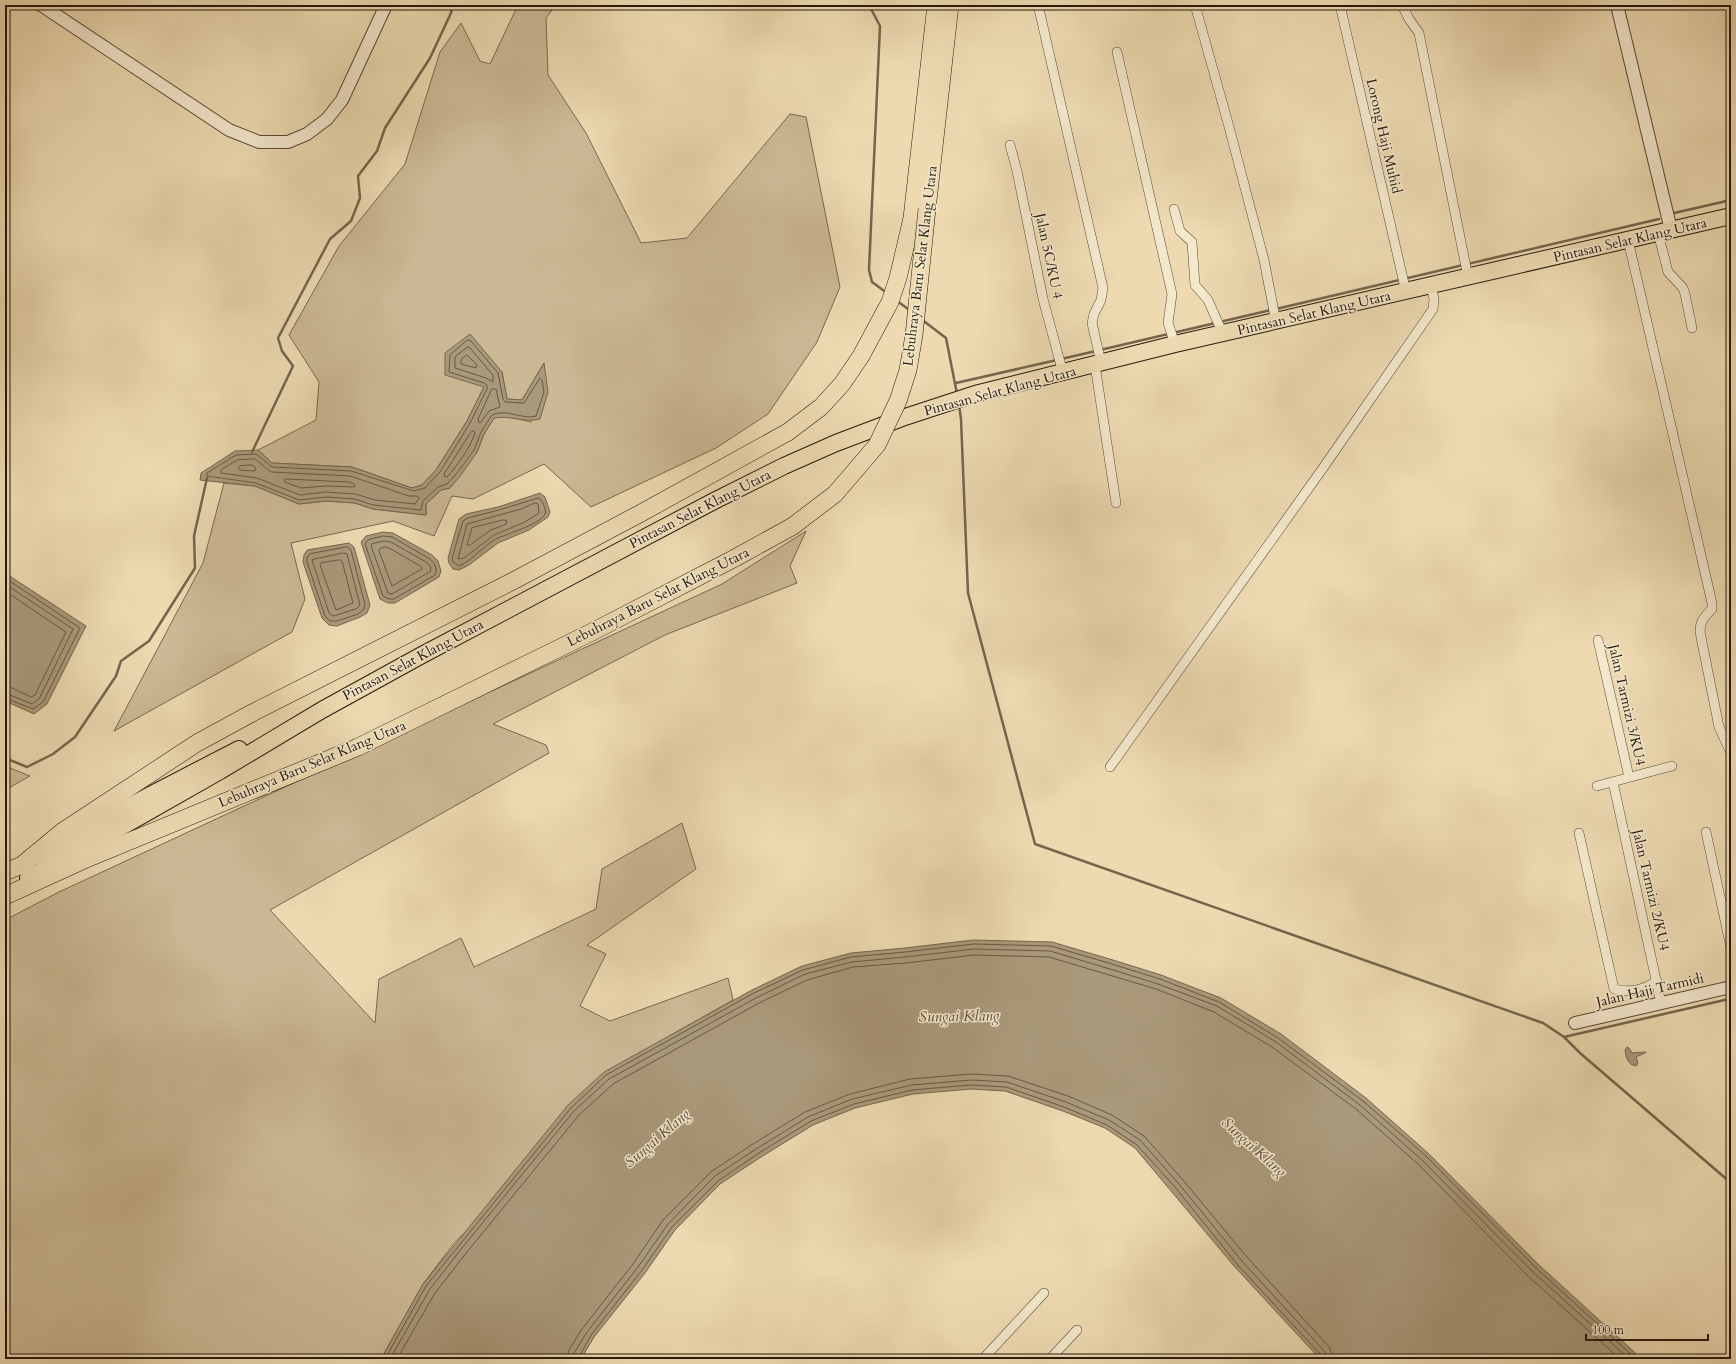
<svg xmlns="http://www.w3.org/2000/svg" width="1736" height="1364" viewBox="0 0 1736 1364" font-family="Cardo,serif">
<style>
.green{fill:#cbb995;stroke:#786850}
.water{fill:#a99879;stroke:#75654d}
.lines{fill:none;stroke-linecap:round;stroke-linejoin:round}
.shore{stroke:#685842;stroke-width:1}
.stream{stroke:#75654d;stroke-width:2.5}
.minor-casing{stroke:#584835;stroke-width:10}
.tertiary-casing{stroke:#584835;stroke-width:14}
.trunk-casing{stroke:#26180c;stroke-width:18}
.motorway-casing{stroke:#26180c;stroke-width:18}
.minor{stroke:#f3e7cc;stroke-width:9}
.tertiary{stroke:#f3e7cc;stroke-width:12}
.trunk{stroke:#eddab1;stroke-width:16}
.motorway{stroke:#eddab1;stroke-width:17}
.motorway-bridge-casing{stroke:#26180c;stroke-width:18;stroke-linecap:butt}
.motorway-bridge{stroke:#eddab1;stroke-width:17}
.labels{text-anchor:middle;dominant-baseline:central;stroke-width:3;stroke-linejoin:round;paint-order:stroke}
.street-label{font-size:14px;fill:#26180c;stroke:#f3e7cc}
.water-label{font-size:15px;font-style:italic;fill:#5a4b38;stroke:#f3e7cc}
</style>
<rect width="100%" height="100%" fill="#eddab1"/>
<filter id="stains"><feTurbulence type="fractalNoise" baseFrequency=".005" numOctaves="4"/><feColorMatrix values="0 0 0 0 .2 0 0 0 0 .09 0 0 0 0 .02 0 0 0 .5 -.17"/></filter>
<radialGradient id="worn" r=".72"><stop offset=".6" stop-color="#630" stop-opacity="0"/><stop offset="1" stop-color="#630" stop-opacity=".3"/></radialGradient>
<path class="green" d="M518 5H556L546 18 548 75 586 133 641 243 687 238 790 114 806 117 840 287 817 342 768 414 716 448 591 507 544 464 473 499 452 496 434 536 393 521 291 543 305 599 292 632 114 731 203 563 224 483 255 486 299 504 326 501 355 503 373 509 426 515V504L441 490 450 488 477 452 484 434 494 418 504 416 531 422 544 363 522 400 507 399 502 372 484 387 467 421 436 470 422 485 412 488 352 467 272 463 258 450 316 420 319 382 289 335 339 246 405 164 440 52 461 23 480 61 490 64Z
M806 531 790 566 797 583 665 635 493 724 546 745 549 753 270 910 375 1023 379 979 461 938 474 967 596 909 602 869 682 823 696 869 587 945 606 954 580 1006 610 1021 728 978 733 1000 671 1035 455 1242 423 1284 381 1359H5V920L59 892 722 584Z
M5 766 30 776 5 790Z"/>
<path class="water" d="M470 334 502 372 507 399 522 400 544 363 548 392 540 419C525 423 510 415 494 418L484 434 477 452 461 475 450 488 441 490 426 504V515L373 509 355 503 326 501 299 504 255 486 200 480 201 473 235 451 258 450 272 463 352 467 412 488 422 485 436 470 467 421 484 387 445 375V353Z
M540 493 545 497 550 512 548 517 529 530 498 543 469 565 459 570 453 569 449 563 448 558 459 519 466 514 498 507Z
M383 532 393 533 432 555 438 561 441 571 439 577 395 603H388L380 599 361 542 366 536Z
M349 543 354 547 370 605 367 613 360 617 337 626 329 625 322 618 303 562 304 555 307 550Z
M5 573 86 626 47 704 34 714 5 701Z
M973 940 1052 942 1113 960 1161 975 1221 998 1281 1034 1366 1098 1429 1154 1539 1265 1642 1359H1320L1234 1266 1135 1148 1105 1128 1063 1111 1005 1091 971 1089 913 1094 855 1108 813 1125 761 1157 720 1184 675 1230 645 1273 594 1337 581 1359H381L423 1284 568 1105 604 1072 752 990 802 966 851 953 905 948Z
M1627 1047 1629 1048 1632 1053 1646 1052 1645 1053 1636 1057 1638 1063 1636 1066C1628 1065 1626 1058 1625 1050Z"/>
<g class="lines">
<path class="shore" d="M468 340 471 341 498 373 503 399 505 402 524 403 540 378 542 380 544 392 536 416C521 420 507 408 492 415L481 432 474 450 457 473 447 484 438 487 423 501 421 510 373 505 355 499 326 497 299 500 256 483 207 476V473L236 455 256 454 272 467 351 471 414 491 425 488 440 472 470 423 487 389V385L484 383 449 372 450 355Z
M468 347 470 348 493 375V382L486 378 455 368V357Z
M467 355 477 365 476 368 461 364V360Z
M492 389H496L500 407 489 411 481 422 479 423 478 420Z
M474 431 475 433C469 450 459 463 447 477H445L444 474 471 432Z
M255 459 271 472 350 476 409 496H417L419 498 415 504 375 500 355 494 326 492 300 495 257 478 221 473V470L237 460Z
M252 465 256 468 255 471 240 470 238 468 240 466Z
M286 479 349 482 354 484 355 486 353 487 326 486 301 488 285 482 284 480Z
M539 498C542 500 547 510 545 514 541 524 506 534 496 539 483 546 473 560 459 566L453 562 452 558 463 521 468 518 499 510Z
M535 503 538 504 539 513 525 522 494 535 464 558 458 559 467 524 521 509Z
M504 520 507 521 506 524 491 530 470 545H467L472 528Z
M383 536 392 537 430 559C434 563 438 568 435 575L394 599H389L383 596 365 544 368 540Z
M384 541 391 542 426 562 430 566 431 571 392 594 388 593 371 546 372 544Z
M347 547 351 550 365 605 363 610 358 614 337 621H330L325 616 307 562V557L310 554Z
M385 547 389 548 422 567V569L392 586 379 551 380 549Z
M344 553 347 554 360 605 356 609 333 616 329 613 312 560Z
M340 560 342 561 353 603 336 610 320 565 321 563Z
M5 578 80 628 43 702 33 709 5 698
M5 584 73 629 39 699 32 704 5 693
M5 591 66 632 35 695 31 697 12 688 5 687
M385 1359 426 1286 571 1108 606 1075 754 993 803 970 851 957 905 952 974 944 1051 946 1112 964 1160 979 1219 1002 1278 1038 1363 1101 1427 1157 1536 1268 1636 1359
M390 1359 430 1289 462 1248 574 1111 609 1079 756 998 805 974 852 962 905 957 974 949 1050 951 1110 969 1158 984 1217 1006 1276 1042 1360 1105 1423 1161 1532 1271 1629 1359
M397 1359 435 1293 467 1252 579 1115 613 1084 759 1003 807 980 853 967 906 963 974 955 1049 957 1109 975 1156 989 1214 1012 1272 1047 1356 1109 1419 1165 1528 1276 1620 1359
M567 1359 569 1350 582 1329 633 1264 663 1220 712 1171 753 1144 805 1112 850 1094 910 1079 971 1074 1008 1076 1068 1096 1112 1115 1144 1136 1183 1180 1246 1256 1330 1348 1333 1359
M573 1359 574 1353 587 1332 638 1267 668 1224 715 1176 756 1149 808 1117 852 1099 912 1085 971 1080 1007 1082 1066 1102 1109 1120 1140 1140 1179 1184 1241 1260 1325 1352 1327 1359
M578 1359 591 1335 642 1270 672 1227 718 1181 759 1153 811 1121 854 1104 912 1090 971 1085 1006 1087 1064 1107 1107 1125 1137 1145 1175 1187 1237 1264 1321 1355 1322 1359"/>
<path class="stream" d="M869 5 880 26 869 270 872 282 887 293
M1674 213 1731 200
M897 301 911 311
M1276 309 1659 219
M921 319 946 338 957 394
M1100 350 1271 310
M1061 359 1096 351
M956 383 1057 360
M959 405 961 419 968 593 1035 844 1543 1023 1564 1037 1580 1053 1731 1183
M252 452 293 366 282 351 278 338 330 239 351 221 360 198 358 176 377 151 385 128 430 58 451 13 452 5
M5 758 27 767 53 754 75 737 116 676 121 661 149 641 195 568 194 536 207 478
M1564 1037 1729 999"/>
<g class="minor-casing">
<path id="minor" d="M1195 5 1228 123 1264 260 1276 322
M1340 5 1406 292
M1402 5 1409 19 1419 33 1468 277
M1039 9 1103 288 1101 300 1094 314 1092 323 1101 363
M1117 52 1172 294 1168 323 1175 344
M1010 145 1017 171 1043 299 1063 373
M1174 209 1180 231 1192 242 1195 285 1208 300 1223 334
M1658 233 1668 272 1683 288 1685 294 1692 328
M1628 240 1712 603V609C1704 617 1700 621 1700 632L1719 727 1731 753
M1095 365 1116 503
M1598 640 1629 777
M1110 767 1323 468 1433 309 1434 299 1431 285
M1613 782 1661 1003
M1597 786 1672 766
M1706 832 1731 948
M1579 833 1614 989C1631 993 1643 990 1657 981
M983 1359 1044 1293
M1050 1359 1077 1330"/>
</g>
<g class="tertiary-casing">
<path id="tertiary" d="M41 5 229 130 259 142H288L307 134 327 119 342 100 386 5
M1617 5 1671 230
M1575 1023 1731 987"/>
</g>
<g class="trunk-casing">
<path id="trunk" d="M39 856 152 794 239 749
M28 878 132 821 220 771 322 710 422 655 714 501 784 466 836 443 902 418 975 394 1175 344 1731 216"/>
</g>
<g class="motorway-casing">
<path id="motorway" d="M927 209 950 5
M5 872 22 865 63 831 197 743 254 712 513 581 643 512 788 432 821 407 842 384 861 356 890 302 898 278 912 218 936 5
M5 896 84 860 358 747 592 632 735 558"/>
</g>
<use href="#minor" class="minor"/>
<use href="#tertiary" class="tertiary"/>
<use href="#trunk" class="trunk"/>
<use href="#motorway" class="motorway"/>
<g class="motorway-bridge-casing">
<path id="motorway-bridge" d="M735 558 793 526 835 494 877 445 898 401 908 370 914 335 927 209"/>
</g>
<use href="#motorway-bridge" class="motorway-bridge"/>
</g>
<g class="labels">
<g class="street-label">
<text transform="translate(1384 136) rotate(77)">Lorong Haji Muhid</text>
<text transform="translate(1630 240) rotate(-13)">Pintasan Selat Klang Utara</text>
<text transform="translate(1049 256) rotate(78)">Jalan 5C/KU 4</text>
<text transform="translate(920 266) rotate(-83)">Lebuhraya Baru Selat Klang Utara</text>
<text transform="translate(1314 313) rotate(-13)">Pintasan Selat Klang Utara</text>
<text transform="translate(1000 391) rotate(-15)">Pintasan Selat Klang Utara</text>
<text transform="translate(700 509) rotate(-27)">Pintasan Selat Klang Utara</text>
<text transform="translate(658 597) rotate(-27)">Lebuhraya Baru Selat Klang Utara</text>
<text transform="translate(413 660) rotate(-28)">Pintasan Selat Klang Utara</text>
<text transform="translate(1627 705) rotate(77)">Jalan Tarmizi 3/KU4</text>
<text transform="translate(312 764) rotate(-23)">Lebuhraya Baru Selat Klang Utara</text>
<text transform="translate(1651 890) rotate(77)">Jalan Tarmizi 2/KU4</text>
<text transform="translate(1650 990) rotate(-13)">Jalan Haji Tarmidi</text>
</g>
<g class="water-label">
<text transform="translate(959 1016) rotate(-1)">Sungai Klang</text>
<text transform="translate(657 1138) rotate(-41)">Sungai Klang</text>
<text transform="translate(1254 1147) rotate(42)">Sungai Klang</text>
</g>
</g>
<rect width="1736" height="1364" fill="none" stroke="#eddab1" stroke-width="20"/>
<rect x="6" y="6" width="1724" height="1352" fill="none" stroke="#26180c" stroke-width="2"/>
<rect x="10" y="10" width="1716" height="1344" fill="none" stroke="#26180c"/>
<path d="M1586 1334v6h122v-6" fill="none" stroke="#26180c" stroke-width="2"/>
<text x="1592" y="1334" font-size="12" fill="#26180c" stroke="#f3e7cc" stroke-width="3" paint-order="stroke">100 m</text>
<rect width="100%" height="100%" filter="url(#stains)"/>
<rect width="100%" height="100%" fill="url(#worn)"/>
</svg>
